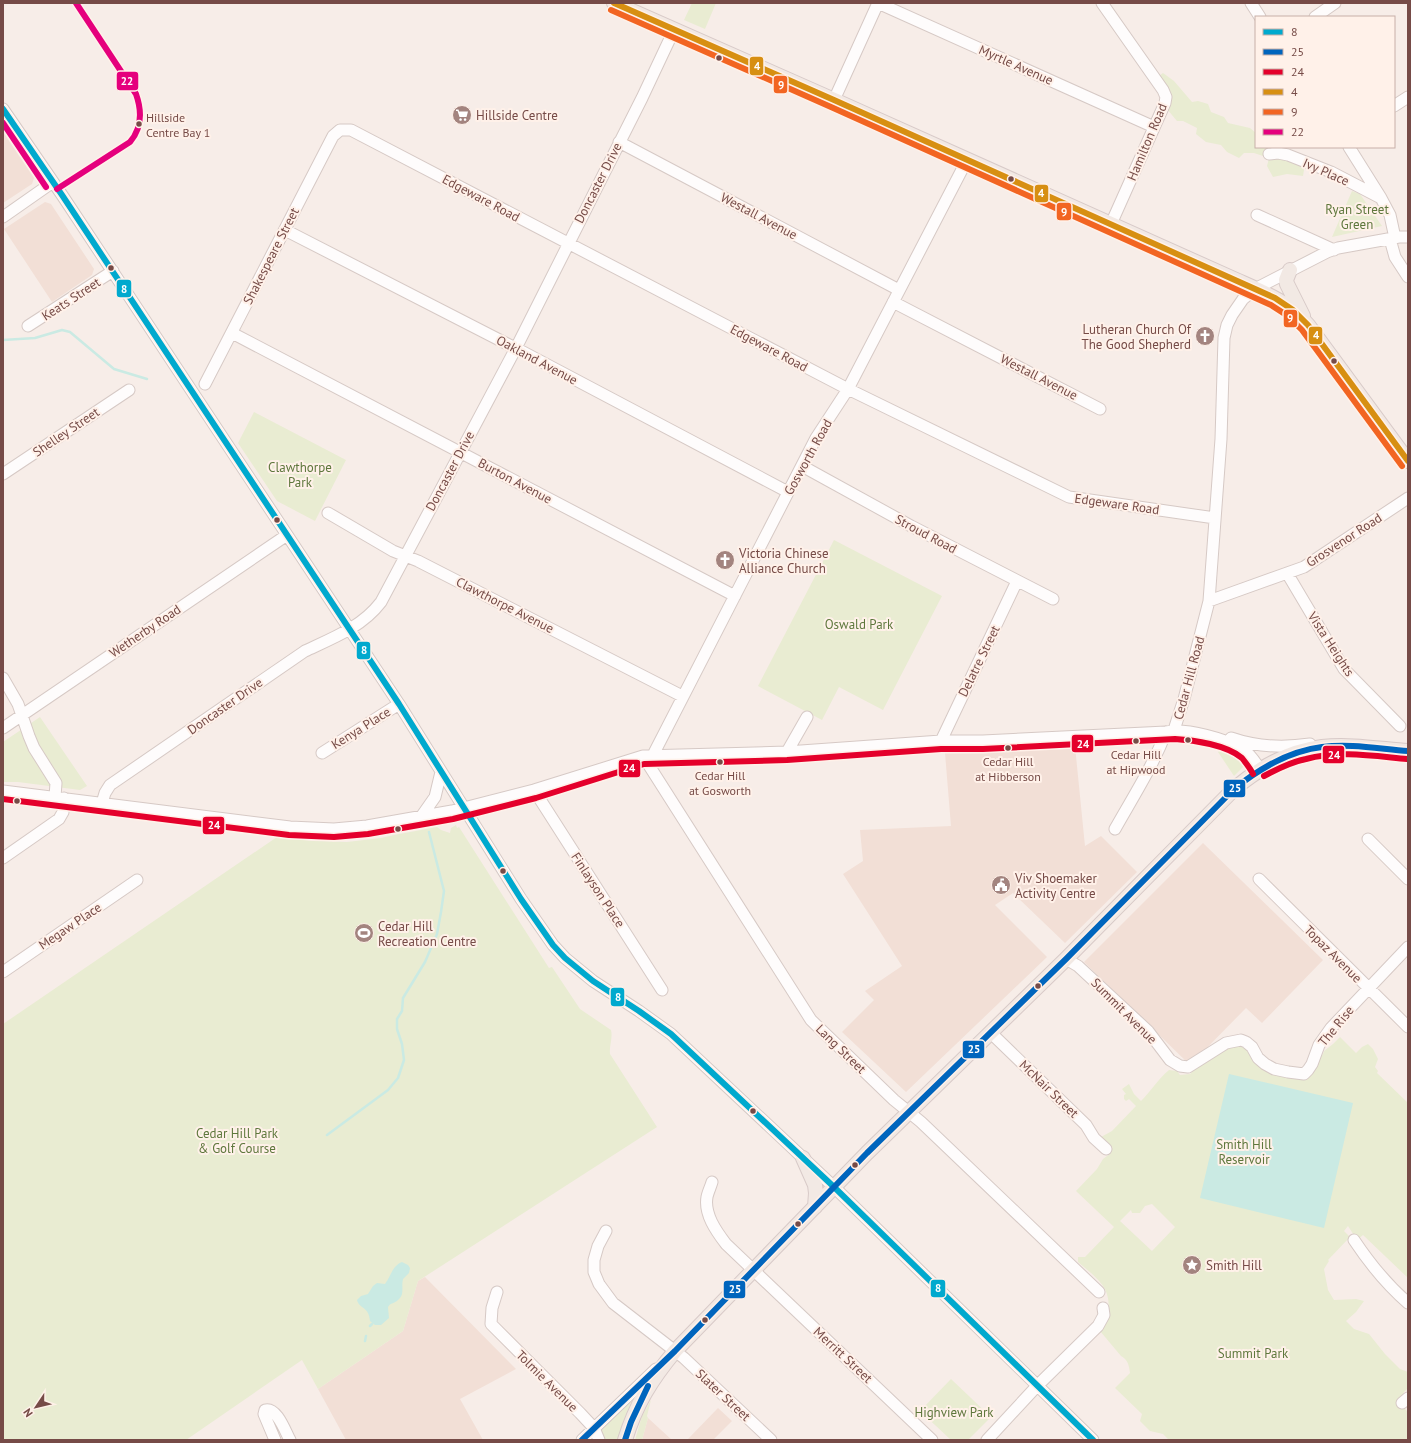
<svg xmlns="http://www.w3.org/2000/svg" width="1411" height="1443" viewBox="0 0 1411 1443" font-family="'PT Sans',sans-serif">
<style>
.residential{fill:#f2dfd6}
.green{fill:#e9ecd2;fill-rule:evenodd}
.water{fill:#caeae3}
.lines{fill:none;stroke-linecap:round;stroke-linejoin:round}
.stream{stroke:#caeae3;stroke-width:2.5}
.minor-casing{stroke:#d6c9c5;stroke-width:13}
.major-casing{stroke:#d8cac8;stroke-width:16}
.minor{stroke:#fefcfc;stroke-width:11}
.major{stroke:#f2e9e4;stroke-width:14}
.bus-1-casing{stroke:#fff1e9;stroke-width:9}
.bus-2-casing{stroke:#fff1e9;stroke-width:9}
.bus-3-casing{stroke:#fff1e9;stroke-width:9}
.bus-4-casing{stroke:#fff1e9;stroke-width:9}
.bus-5-casing{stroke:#fff1e9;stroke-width:9}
.bus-6-casing{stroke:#fff1e9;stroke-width:9}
.bus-1{stroke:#00a9ce;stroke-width:6}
.bus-2{stroke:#0065bd;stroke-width:6}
.bus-3{stroke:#e4002b;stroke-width:6}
.bus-4{stroke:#d78f12;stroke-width:6}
.bus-5{stroke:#f26522;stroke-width:6}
.bus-6{stroke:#e5007d;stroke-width:6}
.bus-dot{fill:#764b47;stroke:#fff1e9;stroke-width:1.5}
.labels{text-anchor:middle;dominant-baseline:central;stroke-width:4;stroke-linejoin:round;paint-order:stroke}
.bus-label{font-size:12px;fill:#764b47;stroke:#fff1e9}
.street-label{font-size:13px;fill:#764b47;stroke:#fff1e9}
.poi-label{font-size:13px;fill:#764b47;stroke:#fff1e9;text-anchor:start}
.park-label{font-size:13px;fill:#5e773c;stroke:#fff1e9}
.line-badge{stroke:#fff1e9;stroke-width:1.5}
.badge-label{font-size:11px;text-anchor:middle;font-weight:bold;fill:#fff}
</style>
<rect width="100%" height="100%" fill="#f7ede8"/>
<path class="residential" d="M3 132 34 178 32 184 3 203Z
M45 202 51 204 94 269 92 275 52 302 4 229Z
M1075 746 1085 846 1101 836 1137 872 1065 943 1013 893 995 905 1047 957 906 1092 842 1032 874 1000 865 991 902 966 843 874 863 861 860 830 951 826 945 753Z
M1203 843 1323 960 1262 1023 1246 1008 1190 1065 1084 962Z
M425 1277 516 1369 460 1399 483 1440H346L318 1389 403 1331 418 1281Z
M718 1408 732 1421 713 1440H687Z
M648 1418 672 1440H642Z"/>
<path class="green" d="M692 3H716L705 29 684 20Z
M1163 73 1174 81 1192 102 1198 101 1208 104 1211 112 1224 117 1228 123 1250 128 1256 133V147H1285L1305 164 1303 176 1287 174 1273 177 1267 166 1269 158 1254 153H1244L1239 158 1227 152 1221 145 1206 142 1196 134 1197 128 1183 121H1177L1167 109 1156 78Z
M1352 191 1360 194 1382 226 1332 237Z
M254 412 346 460 315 521 277 501 238 443Z
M834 540 942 596 883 710 839 687 822 720 758 686Z
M40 717 87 786 80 790 18 782H3V742Z
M1221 750 1235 758 1243 765V767L1234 776 1218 752Z
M456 825 457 828 459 827 549 968 552 967 580 1009 611 1030C613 1038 609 1046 610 1054L657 1127 418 1281 403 1331 318 1389 302 1360 186 1440H3V1024L277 837 313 841 347 842 381 838 394 835 437 827 441 830 450 833 451 828Z
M1340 1037 1356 1053 1362 1047 1368 1044 1373 1049 1378 1059 1375 1067 1378 1071 1377 1073 1408 1103V1278L1363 1235 1357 1240 1348 1226 1344 1231 1350 1237 1328 1260 1329 1261 1324 1269 1328 1290 1334 1300 1356 1299 1364 1301 1356 1312 1346 1321 1354 1329 1369 1334 1385 1354 1400 1369 1408 1372V1388L1404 1392 1399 1403 1408 1412V1440H1169L1163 1434 1150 1431 1140 1421 1142 1414 1115 1388 1130 1373C1129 1365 1128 1360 1121 1356L1100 1331C1105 1324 1106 1319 1108 1310 1112 1287 1094 1276 1078 1262V1257H1085L1114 1227 1076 1191 1097 1169 1103 1159 1111 1153 1110 1150 1101 1137 1112 1131 1136 1106 1129 1099 1126 1101 1124 1099V1095L1126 1094 1122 1089 1129 1084 1134 1094 1141 1101C1151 1091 1158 1079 1169 1070L1177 1071 1180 1075 1190 1074 1197 1067 1227 1046 1250 1042 1278 1069 1303 1075 1323 1054 1324 1051 1333 1044ZM1152 1204 1175 1227 1152 1251 1120 1221 1131 1210 1132 1213H1140L1145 1206Z
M951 1379 991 1417 968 1440H951L920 1411Z
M634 1395 623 1422 618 1440H602L598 1432Z
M651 1400 647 1416 648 1418 642 1440H635L642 1416Z"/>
<path class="water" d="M1229 1074 1353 1103 1324 1228 1200 1198Z
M402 1262 408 1265 410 1268 409 1273 403 1279C401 1286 405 1295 398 1300 394 1304 391 1302 388 1307L389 1318 381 1325H375L370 1321C369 1306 359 1309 357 1300L361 1296 368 1294 373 1286 377 1283 385 1284C391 1276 392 1266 402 1262Z"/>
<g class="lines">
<path class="stream" d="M3 340 35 338 62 330 70 332 114 369 147 379
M327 1135 388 1090 398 1078 404 1060 402 1044 397 1029V1019L402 1011 403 998 425 962 437 934 441 912 444 891 429 832
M370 1326 372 1324
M365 1341 366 1336"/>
<g class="minor-casing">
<path id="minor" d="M878 3 1154 127
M1102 3 1163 90 1166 97 1165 103 1111 224
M1251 3 1260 17
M1315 17 1335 3
M834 100 878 3
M1394 106 1408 97
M3 109 62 195 399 704 521 899 553 945 565 958 593 981 639 1011 671 1034 834 1187 1093 1440
M619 142 899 290
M1349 147 1381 198 1390 215 1395 238
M1269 154 1278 153 1288 155 1331 172 1381 198
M1257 215 1334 250
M3 217 53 182
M285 230 523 352 788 492
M1390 239 1395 257 1408 277
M893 302 1100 409
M28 326 113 271
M232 333 735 596
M205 384 333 136 340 130H351L848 389 1069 497 1215 518
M802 466 911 526 1053 599
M3 474 129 390
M328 513 393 551 418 561 682 696
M1287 573 1344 669 1400 726
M1209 601 1304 567 1408 498
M3 678 18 704 29 736 34 748 56 783 55 797
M3 728 287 535
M1174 730 1184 699 1209 601 1221 439 1224 338 1227 325 1232 315 1243 299 1255 289 1327 252 1338 248 1399 237H1408
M1231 738C1257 747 1283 748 1310 744
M941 741 1017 581
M787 752 807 717
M322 753 399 704
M643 756 811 1020 894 1100 921 1122 1099 1292
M652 757 816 438 848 389 967 160
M534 790 662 990
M3 791 290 827 334 829 367 826 452 811 534 790 643 756 787 752 941 741H983L1166 732C1186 728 1227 739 1244 750 1251 755 1255 762 1260 769
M102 803 105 793 110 785 305 651C333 638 362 627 381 602L516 348 642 98 674 30
M421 817 435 797 441 772
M1115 829C1133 797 1153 766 1166 732
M1368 839 1408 879
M3 858 59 819 63 812 64 798
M1259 879 1408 1027
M1066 959 1078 966 1148 1031 1170 1060 1180 1066 1188 1067 1226 1043 1241 1040 1246 1042 1252 1047 1258 1058 1265 1064 1274 1069 1288 1072 1304 1074 1308 1070 1312 1064 1319 1045 1331 1028 1408 947
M3 972 137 880
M990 1032 1086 1125 1094 1138 1106 1149
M712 1182C711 1186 708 1192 707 1197 704 1214 716 1231 726 1244L932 1440
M606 1231 598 1246 594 1260V1272L599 1284 613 1303 684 1358 771 1440
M1354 1240C1370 1264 1386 1284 1408 1303
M497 1292 492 1308 491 1324 580 1413 594 1428 599 1440
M1402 1403 1408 1398
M275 1440 264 1414 265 1410C277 1407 285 1431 290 1440
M582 1440 656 1369
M987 1440 1037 1386 1098 1326 1104 1315 1103 1308"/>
</g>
<g class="major-casing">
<path id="major" d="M614 3 834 100 1236 280C1263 292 1289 302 1308 325L1408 461
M1290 270 1286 280 1287 284 1303 316
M803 1158 815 1185 816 1193 815 1207
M625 1440C636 1404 651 1380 675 1351L867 1153 1066 959 1234 789C1259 768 1289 751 1322 747 1350 744 1380 749 1408 751"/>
</g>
<use href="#minor" class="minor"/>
<use href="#major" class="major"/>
<g class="bus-1-casing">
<path id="bus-1" d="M3 109 62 195 399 704 521 899 553 945 565 958 593 981 639 1011 671 1034 834 1187 1093 1440"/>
</g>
<g class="bus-2-casing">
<path id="bus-2" d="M582 1440 675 1351 867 1153 1066 959 1234 789C1260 768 1289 751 1322 747 1350 743 1380 749 1408 751
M625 1440 631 1422 648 1386"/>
</g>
<g class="bus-3-casing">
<path id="bus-3" d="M1264 776C1277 769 1291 762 1306 759 1339 750 1374 756 1407 759
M3 799 289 835 334 837 368 834 453 819 536 798 644 764 787 760 941 749H983L1175 739C1194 740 1227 745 1242 758 1246 763 1250 768 1253 774"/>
</g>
<g class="bus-4-casing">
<path id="bus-4" d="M614 3 834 100 1275 298 1293 310 1308 325 1408 461"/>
</g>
<g class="bus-5-casing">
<path id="bus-5" d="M611 10 831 107 1271 305 1288 316 1302 330 1402 466"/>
</g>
<g class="bus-6-casing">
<path id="bus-6" d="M3 123 46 187
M57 189 130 142C142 128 142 111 136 94L76 3"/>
</g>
<use href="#bus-1" class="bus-1"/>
<use href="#bus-2" class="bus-2"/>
<use href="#bus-3" class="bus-3"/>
<use href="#bus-4" class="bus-4"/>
<use href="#bus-5" class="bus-5"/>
<use href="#bus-6" class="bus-6"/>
</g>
<defs>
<g id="supermarket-disc" transform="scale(1)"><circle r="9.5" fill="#a3847f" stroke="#fff1e9"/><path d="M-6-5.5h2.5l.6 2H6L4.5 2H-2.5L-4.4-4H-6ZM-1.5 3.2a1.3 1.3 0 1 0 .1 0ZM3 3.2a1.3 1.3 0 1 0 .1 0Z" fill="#fff"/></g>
<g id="church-disc" transform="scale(1)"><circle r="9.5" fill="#a3847f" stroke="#fff1e9"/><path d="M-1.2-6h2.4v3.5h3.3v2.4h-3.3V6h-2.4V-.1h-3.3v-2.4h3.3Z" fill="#fff"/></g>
<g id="civic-disc" transform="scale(1)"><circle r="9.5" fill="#a3847f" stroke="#fff1e9"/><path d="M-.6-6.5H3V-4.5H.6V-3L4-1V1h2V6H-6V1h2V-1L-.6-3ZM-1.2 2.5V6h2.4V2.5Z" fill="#fff"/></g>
<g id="stadium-disc" transform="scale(1)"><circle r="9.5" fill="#a3847f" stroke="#fff1e9"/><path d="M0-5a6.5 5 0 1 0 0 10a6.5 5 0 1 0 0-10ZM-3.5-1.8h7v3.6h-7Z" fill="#fff"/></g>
<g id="sight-disc" transform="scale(1)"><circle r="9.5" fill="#a3847f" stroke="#fff1e9"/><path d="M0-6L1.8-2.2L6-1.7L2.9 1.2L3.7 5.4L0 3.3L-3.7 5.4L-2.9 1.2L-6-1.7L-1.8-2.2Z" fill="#fff"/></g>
</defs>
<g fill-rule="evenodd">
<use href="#supermarket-disc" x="462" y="115"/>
<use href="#church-disc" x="1205" y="336"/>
<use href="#church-disc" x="725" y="560"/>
<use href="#civic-disc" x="1001" y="885"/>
<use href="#stadium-disc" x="364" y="933"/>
<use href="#sight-disc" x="1192" y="1265"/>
</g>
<g class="bus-dot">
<circle cx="719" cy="58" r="3.5"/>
<circle cx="139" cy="124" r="3.5"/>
<circle cx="1011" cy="179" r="3.5"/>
<circle cx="111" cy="268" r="3.5"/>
<circle cx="1334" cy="361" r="3.5"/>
<circle cx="277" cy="520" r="3.5"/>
<circle cx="1188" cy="740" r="3.5"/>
<circle cx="1136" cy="741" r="3.5"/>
<circle cx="1008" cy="748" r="3.5"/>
<circle cx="720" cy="762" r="3.5"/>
<circle cx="17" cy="801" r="3.5"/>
<circle cx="398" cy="829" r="3.5"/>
<circle cx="503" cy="871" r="3.5"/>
<circle cx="1038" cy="986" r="3.5"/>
<circle cx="753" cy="1111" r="3.5"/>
<circle cx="855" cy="1165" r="3.5"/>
<circle cx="798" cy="1224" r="3.5"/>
<circle cx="705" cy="1320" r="3.5"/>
</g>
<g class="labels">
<g class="bus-label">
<text x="146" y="117" text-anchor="start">Hillside<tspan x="146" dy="15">Centre Bay 1</tspan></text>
<text x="1136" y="754">Cedar Hill<tspan x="1136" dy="15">at Hipwood</tspan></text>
<text x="1008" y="761">Cedar Hill<tspan x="1008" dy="15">at Hibberson</tspan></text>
<text x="720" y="775">Cedar Hill<tspan x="720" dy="15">at Gosworth</tspan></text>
</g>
<g class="street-label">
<text transform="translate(1016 65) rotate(24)">Myrtle Avenue</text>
<text transform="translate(1147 142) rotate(-67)">Hamilton Road</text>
<text transform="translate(1326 172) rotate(24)">Ivy Place</text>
<text transform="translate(598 183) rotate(-63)">Doncaster Drive</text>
<text transform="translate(481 198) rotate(28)">Edgeware Road</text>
<text transform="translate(759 216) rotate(28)">Westall Avenue</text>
<text transform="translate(271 256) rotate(-63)">Shakespeare Street</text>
<text transform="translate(71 299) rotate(-33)">Keats Street</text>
<text transform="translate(769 348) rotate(28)">Edgeware Road</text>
<text transform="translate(537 360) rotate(28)">Oakland Avenue</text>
<text transform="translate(1039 377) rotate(27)">Westall Avenue</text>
<text transform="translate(66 432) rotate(-34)">Shelley Street</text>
<text transform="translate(808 457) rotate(-61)">Gosworth Road</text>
<text transform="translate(450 471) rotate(-62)">Doncaster Drive</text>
<text transform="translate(515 481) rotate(28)">Burton Avenue</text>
<text transform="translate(1117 504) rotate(8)">Edgeware Road</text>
<text transform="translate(926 534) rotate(28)">Stroud Road</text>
<text transform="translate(1344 540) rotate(-33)">Grosvenor Road</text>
<text transform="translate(505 605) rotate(27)">Clawthorpe Avenue</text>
<text transform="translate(145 631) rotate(-34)">Wetherby Road</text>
<text transform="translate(1331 644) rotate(57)">Vista Heights</text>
<text transform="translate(979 661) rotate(-64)">Delatre Street</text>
<text transform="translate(1189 678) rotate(-75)">Cedar Hill Road</text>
<text transform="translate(225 706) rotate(-35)">Doncaster Drive</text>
<text transform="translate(361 728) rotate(-32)">Kenya Place</text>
<text transform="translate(598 890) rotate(57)">Finlayson Place</text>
<text transform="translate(70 926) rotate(-34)">Megaw Place</text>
<text transform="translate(1333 954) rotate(45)">Topaz Avenue</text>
<text transform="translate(1124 1011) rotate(45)">Summit Avenue</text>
<text transform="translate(1336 1026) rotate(-51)">The Rise</text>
<text transform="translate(841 1049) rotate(44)">Lang Street</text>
<text transform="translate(1049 1089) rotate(44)">McNair Street</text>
<text transform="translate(843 1355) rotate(43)">Merritt Street</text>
<text transform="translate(547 1381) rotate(45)">Tolmie Avenue</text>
<text transform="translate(723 1395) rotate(43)">Slater Street</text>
</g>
<g class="poi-label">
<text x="476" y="115">Hillside Centre</text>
<text x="1191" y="329" text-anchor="end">Lutheran Church Of<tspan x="1191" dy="15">The Good Shepherd</tspan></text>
<text x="739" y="553">Victoria Chinese<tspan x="739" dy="15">Alliance Church</tspan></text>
<text x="1015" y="878">Viv Shoemaker<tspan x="1015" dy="15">Activity Centre</tspan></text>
<text x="378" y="926">Cedar Hill<tspan x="378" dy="15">Recreation Centre</tspan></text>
<text x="1206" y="1265">Smith Hill</text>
</g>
<g class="park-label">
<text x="1357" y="209">Ryan Street<tspan x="1357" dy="15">Green</tspan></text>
<text x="300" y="467">Clawthorpe<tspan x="300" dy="15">Park</tspan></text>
<text x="859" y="624">Oswald Park</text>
<text x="237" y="1133">Cedar Hill Park<tspan x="237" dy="15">&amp; Golf Course</tspan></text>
<text x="1244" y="1144">Smith Hill<tspan x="1244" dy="15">Reservoir</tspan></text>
<text x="1253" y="1353">Summit Park</text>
<text x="954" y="1412">Highview Park</text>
</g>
</g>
<g class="line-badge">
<rect x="749" y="56" width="15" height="20" rx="4" fill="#d78f12"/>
<rect x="116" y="71" width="23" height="20" rx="4" fill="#e5007d"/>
<rect x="773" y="75" width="15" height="19" rx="4" fill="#f26522"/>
<rect x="1034" y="184" width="15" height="19" rx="4" fill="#d78f12"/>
<rect x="1056" y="202" width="16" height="19" rx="4" fill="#f26522"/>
<rect x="116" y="279" width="16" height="19" rx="4" fill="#00a9ce"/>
<rect x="1283" y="309" width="15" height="19" rx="4" fill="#f26522"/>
<rect x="1308" y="326" width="15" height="19" rx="4" fill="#d78f12"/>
<rect x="356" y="641" width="15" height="19" rx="4" fill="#00a9ce"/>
<rect x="1071" y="734" width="23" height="19" rx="4" fill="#e4002b"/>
<rect x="1322" y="745" width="23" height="19" rx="4" fill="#e4002b"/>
<rect x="618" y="759" width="23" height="19" rx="4" fill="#e4002b"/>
<rect x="1223" y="779" width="23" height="19" rx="4" fill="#0065bd"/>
<rect x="202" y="816" width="23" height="19" rx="4" fill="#e4002b"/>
<rect x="610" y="987" width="15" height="20" rx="4" fill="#00a9ce"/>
<rect x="962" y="1040" width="23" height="19" rx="4" fill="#0065bd"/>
<rect x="930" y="1279" width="16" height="19" rx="4" fill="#00a9ce"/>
<rect x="723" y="1280" width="23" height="19" rx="4" fill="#0065bd"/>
</g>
<g class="badge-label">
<text x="757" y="70">4</text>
<text x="127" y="85">22</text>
<text x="781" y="89">9</text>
<text x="1041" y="197">4</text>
<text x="1064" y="216">9</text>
<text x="124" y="293">8</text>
<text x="1290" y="322">9</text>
<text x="1316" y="339">4</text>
<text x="364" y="654">8</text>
<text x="1083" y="748">24</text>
<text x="1334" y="759">24</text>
<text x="629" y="772">24</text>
<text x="1235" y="792">25</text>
<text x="214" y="829">24</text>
<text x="618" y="1001">8</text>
<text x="974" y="1053">25</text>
<text x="938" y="1292">8</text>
<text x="735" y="1293">25</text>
</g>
<rect width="1411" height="1443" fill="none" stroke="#764b47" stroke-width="8"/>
<rect x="1255" y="16" width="140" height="132" fill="#fff1e9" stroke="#c8afa8"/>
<rect x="1263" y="29" width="20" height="6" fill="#00a9ce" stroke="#c8afa8"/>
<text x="1291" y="36" font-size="12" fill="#764b47">8</text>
<rect x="1263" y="49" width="20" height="6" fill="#0065bd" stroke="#c8afa8"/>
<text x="1291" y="56" font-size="12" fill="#764b47">25</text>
<rect x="1263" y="69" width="20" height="6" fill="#e4002b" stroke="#c8afa8"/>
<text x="1291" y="76" font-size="12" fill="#764b47">24</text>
<rect x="1263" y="89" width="20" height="6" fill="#d78f12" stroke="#c8afa8"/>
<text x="1291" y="96" font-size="12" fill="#764b47">4</text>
<rect x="1263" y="109" width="20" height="6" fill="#f26522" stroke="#c8afa8"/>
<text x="1291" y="116" font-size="12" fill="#764b47">9</text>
<rect x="1263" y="129" width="20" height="6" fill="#e5007d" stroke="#c8afa8"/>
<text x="1291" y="136" font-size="12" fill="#764b47">22</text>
<g transform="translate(36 1407) rotate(235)" stroke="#fff1e9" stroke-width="3" paint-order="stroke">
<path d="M0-3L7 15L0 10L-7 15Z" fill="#764b47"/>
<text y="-6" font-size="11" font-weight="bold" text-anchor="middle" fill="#764b47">N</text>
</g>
</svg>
